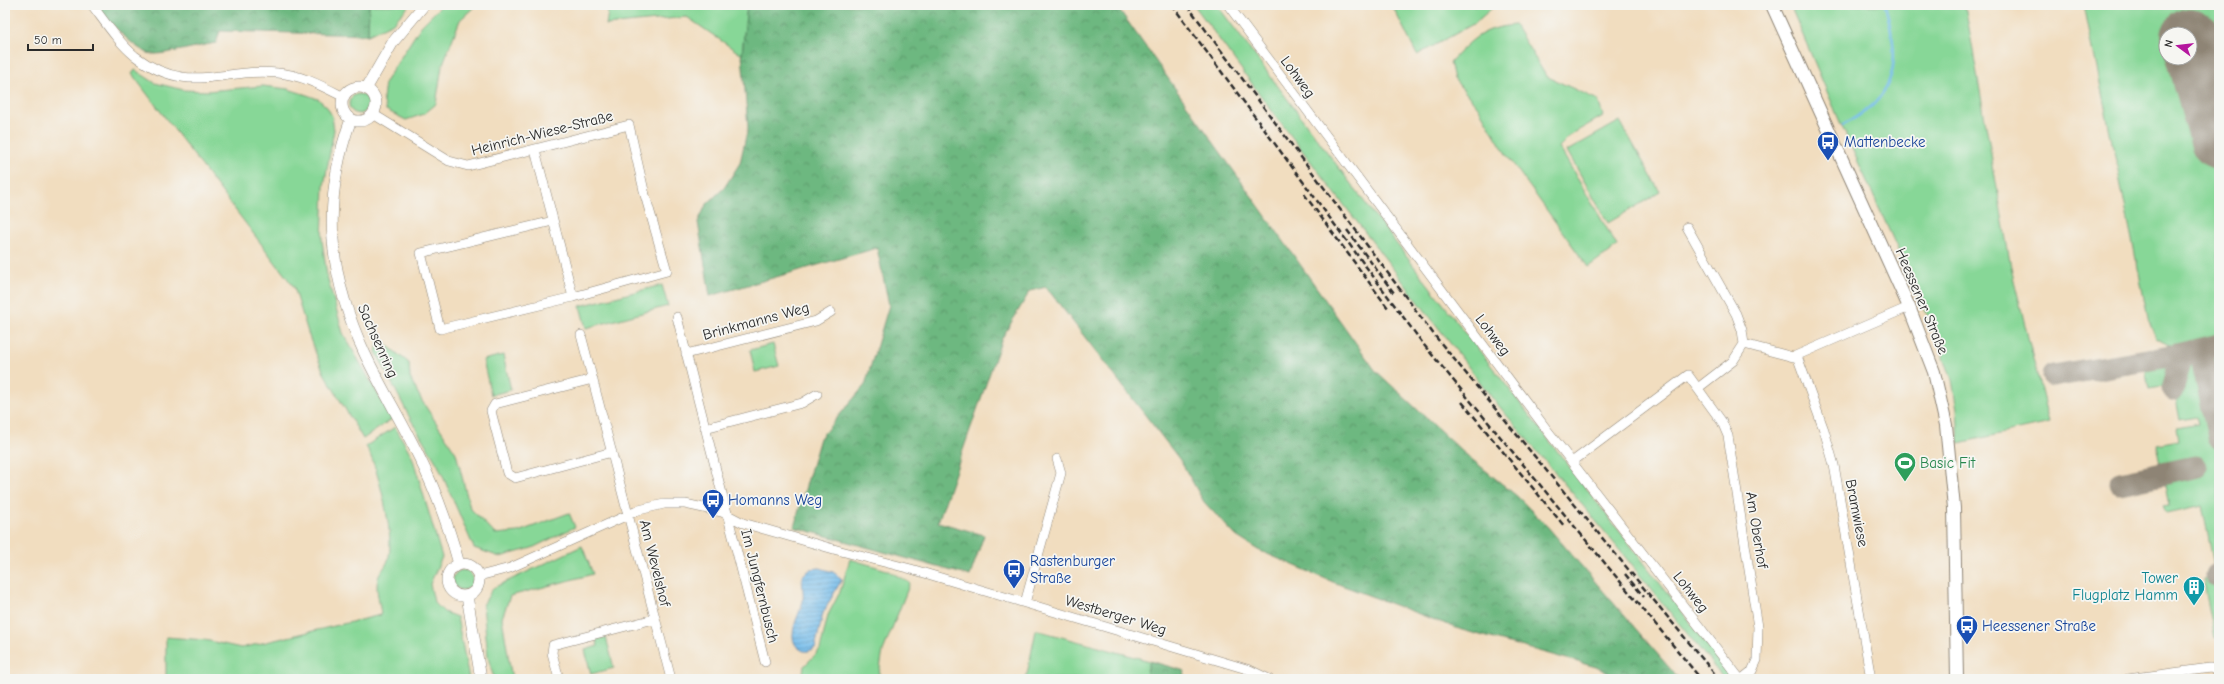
<svg xmlns="http://www.w3.org/2000/svg" width="2224" height="684" viewBox="0 0 2224 684" font-family="'Comic Neue',sans-serif">
<style>
.green{fill:#87d797;stroke:#598161;fill-rule:evenodd}
.forest{fill:url(#forest-crowns);stroke:#4c7256}
.water{fill:url(#water-rules);stroke:#4f748b}
.lines{fill:none;stroke-linecap:round;stroke-linejoin:round}
.stream{stroke:#73bceb;stroke-width:2.5}
.taxiway{stroke:#8e8475;stroke-width:23}
.runway{stroke:#8e8475;stroke-width:58}
.minor-casing{stroke:#8e8475;stroke-width:10}
.tertiary-casing{stroke:#8e8475;stroke-width:12}
.secondary-casing{stroke:#8e8475;stroke-width:14}
.minor{stroke:#fff;stroke-width:9}
.tertiary{stroke:#fff;stroke-width:11}
.secondary{stroke:#fff;stroke-width:12}
.rail{stroke:#2b2b2b;stroke-width:2.5;stroke-dasharray:6 3;stroke-linecap:butt}
.labels{text-anchor:middle;dominant-baseline:central;stroke-width:3.5;stroke-linejoin:round;paint-order:stroke}
.street-label{font-size:15px;fill:#2b2b2b;stroke:#f6f6f2}
.transit-label{font-size:15px;fill:#164399;stroke:#f6f6f2;text-anchor:start}
.leisure-label{font-size:15px;fill:#27864d;stroke:#f6f6f2;text-anchor:start}
.culture-label{font-size:15px;fill:#0d838f;stroke:#f6f6f2;text-anchor:end}
</style>
<defs>
<pattern id="forest-crowns" width="20" height="18" patternUnits="userSpaceOnUse"><rect width="20" height="18" fill="#6db880"/><path d="M2 6a3 3 0 1 1 6 0M12 15a3 3 0 1 1 6 0" fill="none" stroke="#5a9669"/></pattern>
<pattern id="water-rules" width="6" height="5" patternUnits="userSpaceOnUse"><rect width="6" height="5" fill="#73bceb"/><path d="M0 2.5h6" fill="none" stroke="#5f99bf"/></pattern>
</defs>
<rect width="100%" height="100%" fill="#f6f6f2"/>
<filter id="ink" filterUnits="userSpaceOnUse"><feTurbulence type="fractalNoise" baseFrequency=".025" numOctaves="2"/><feDisplacementMap in="SourceGraphic" scale="8" xChannelSelector="R" yChannelSelector="G"/><feConvolveMatrix kernelMatrix="1 2 1 2 8 2 1 2 1" color-interpolation-filters="sRGB"/></filter>
<filter id="wash" filterUnits="userSpaceOnUse"><feTurbulence type="fractalNoise" baseFrequency=".012" numOctaves="4" result="noise"/><feDisplacementMap in="SourceGraphic" scale="16" xChannelSelector="R" yChannelSelector="G"/><feGaussianBlur stdDeviation="0.9" result="paint"/><feColorMatrix in="noise" values="0 0 0 0 0 0 0 0 0 0 0 0 0 0 0 0 0 1.4 0 .05"/><feComposite in="paint" operator="in"/></filter>
<g filter="url(#wash)">
<rect width="100%" height="100%" fill="#f1ddbf"/>
<path class="green" d="M369 5H410L393 23 368 35Z
M442 5H476L460 20 442 66 436 104 424 114 406 120 386 110 383 99 385 82 421 26Z
M609 5H747L742 55 687 17 606 25Z
M1194 5H1217L1375 216 1734 679H1724L1600 526 1493 399 1275 115Z
M1392 5H1490L1491 9 1475 23 1417 55Z
M1790 5H1965L2011 268 2049 423 1959 443 1957 409 1952 380 1936 334 1840 122Z
M2084 5H2219V637L2215 638 2203 579 2216 576 2202 505 2166 513 2163 507 2169 506 2157 444 2179 440 2177 428 2198 424 2196 417 2180 420 2175 393 2176 386 2173 385 2149 389 2144 362 2173 356 2171 346 2155 338 2149 323ZM2166 34H2190V58H2166Z
M1515 25 1546 76 1598 100 1603 116 1572 134 1559 147 1617 246 1588 267 1506 154 1478 107 1454 79 1450 62C1472 39 1482 28 1515 25Z
M135 70 155 83 184 90 207 91 263 86 288 89 307 95 318 99 327 107 332 116 334 130 324 186 322 240 327 276 343 333 392 419 363 439 324 373 310 339 294 287 132 74Z
M349 104a10 10 0 1 1 20 0a10 10 0 1 1-20 0Z
M1620 121 1660 192 1608 223 1567 151Z
M662 285 668 306 586 328 580 306Z
M379 339 409 363 410 378 422 401 456 453 470 508 495 534 518 532 569 513 575 527 532 548 500 557 474 548 438 465 411 420 376 352Z
M773 344 779 366 755 372 750 350Z
M503 355 511 390 491 395 483 360Z
M395 427 412 456 442 557 430 584 434 602 444 612 457 617 469 679H166V637L205 640 241 648 381 615C380 603 375 590 378 578 381 570 388 565 389 556 394 533 378 467 366 446Z
M582 546 593 574 510 596 502 618 512 679H494L488 657 483 605 493 588Z
M850 559 887 570 910 583 883 651 878 679H802L804 666 820 650 828 615 840 592Z
M453 580a10 10 0 1 1 20 0a10 10 0 1 1-20 0Z
M1036 630 1150 661 1145 679H1026Z
M606 637 614 668 591 674 585 650 598 646 596 639Z"/>
<path class="forest" d="M102 5H369L368 35 220 31 216 43C202 45 164 55 152 54 137 52 111 23 100 12Z
M747 5H1116L1375 370 1463 452 1518 497 1547 526 1679 679H1619L1596 667 1462 630 1333 582 1258 550 1236 536 1204 502 1180 460 1046 287 1030 291 1002 338 938 522 984 535 970 576 794 527 820 438 865 385 889 305 877 248 710 296 698 222 706 205 724 188 740 163 748 127 742 55Z
M1150 661 1185 671 1183 679H1145Z"/>
<path class="water" d="M820 568 833 572 842 579 823 613 815 648C810 651 805 653 800 649 784 639 800 614 803 601 804 593 802 584 802 576L811 569Z"/>
<g class="lines">
<path class="stream" d="M1843 125C1853 119 1866 112 1874 104 1903 73 1894 41 1885 5"/>
<path class="taxiway" d="M2200 350 2219 437
M2053 376 2182 354
M2173 389 2182 354 2219 345
M2120 483 2195 467
M2216 575 2219 574"/>
<path class="runway" d="M2190 37 2219 140"/>
</g>
</g>
<g filter="url(#ink)">
<g class="lines">
<g class="minor-casing">
<path id="minor" d="M92 5C105 22 118 42 135 56 189 97 223 67 278 73 302 75 322 86 344 97
M1228 5 1547 430 1740 679
M373 114 449 161 468 166 629 125 645 195 667 271 573 297 440 329 421 253 553 221
M535 150 573 297
M1687 227 1736 314 1742 330 1744 344 1793 357 1909 307
M677 317 765 662
M581 335 671 679
M686 354 816 321 831 312
M1797 356 1824 430 1834 465 1871 679
M593 379 495 404 491 411 507 473 515 478 612 452
M1698 388 1733 361 1744 344
M705 428 802 403 817 394
M1572 462 1688 375 1722 422 1728 436 1758 627 1757 660 1752 671 1742 679
M479 576 510 568 639 510 664 504H685L722 512 743 523 837 550 911 569 1250 670 1269 679
M1025 603 1061 473 1057 459
M559 679 552 653 553 645 654 619
M2128 679 2210 668 2219 670"/>
</g>
<g class="tertiary-casing">
<path id="tertiary" d="M342 104a17 17 0 1 1 34 0a17 17 0 1 1-34 0Z
M366 89 393 42 424 5
M351 119C321 202 328 275 365 354 382 390 403 423 420 459 437 493 449 528 459 564
M447 580a16 16 0 1 1 32 0a16 16 0 1 1-32 0Z
M467 596 481 679"/>
</g>
<g class="secondary-casing">
<path id="secondary" d="M1772 5 1909 307 1934 372 1946 425 1954 508 1957 679"/>
</g>
<use href="#minor" class="minor"/>
<use href="#tertiary" class="tertiary"/>
<use href="#secondary" class="secondary"/>
<path class="rail" d="M1172 5 1424 345 1701 679
M1187 5 1435 336 1719 679
M1304 194 1388 308
M1347 230 1394 293
M1462 402 1565 527
M1625 574 1644 597"/>
</g>
</g>
<defs>
<g id="bus-pin" transform="scale(1.15)"><path d="M0 17L-7.5 6A9.5 9.5 0 1 1 7.5 6Z" fill="#1a4fb4" stroke="#f6f6f2"/><path d="M-5-6H5V4H4V6H2V4H-2V6H-4V4H-5ZM-3.5-4V0h7V-4ZM-3.5 1.2v1.5H-2V1.2ZM2 1.2v1.5H3.5V1.2Z" fill="#fff"/></g>
<g id="stadium-pin" transform="scale(1.15)"><path d="M0 17L-7.5 6A9.5 9.5 0 1 1 7.5 6Z" fill="#2e9e5b" stroke="#f6f6f2"/><path d="M0-5a6.5 5 0 1 0 0 10a6.5 5 0 1 0 0-10ZM-3.5-1.8h7v3.6h-7Z" fill="#fff"/></g>
<g id="building-pin" transform="scale(1.15)"><path d="M0 17L-7.5 6A9.5 9.5 0 1 1 7.5 6Z" fill="#0f9aa8" stroke="#f6f6f2"/><path d="M-4-6H4V6H1V3H-1V6H-4ZM-2.5-4.3h1.7v1.8h-1.7ZM.8-4.3h1.7v1.8H.8ZM-2.5-1h1.7V.8h-1.7ZM.8-1h1.7V.8H.8Z" fill="#fff"/></g>
</defs>
<g fill-rule="evenodd">
<use href="#bus-pin" x="1828" y="142"/>
<use href="#stadium-pin" x="1905" y="463"/>
<use href="#bus-pin" x="713" y="500"/>
<use href="#bus-pin" x="1014" y="570"/>
<use href="#building-pin" x="2194" y="587"/>
<use href="#bus-pin" x="1967" y="626"/>
</g>
<g class="labels">
<g class="street-label">
<text transform="translate(1298 77) rotate(54)">Lohweg</text>
<text transform="translate(542 133) rotate(-14)">Heinrich-Wiese-Straße</text>
<text transform="translate(1922 301) rotate(67)">Heessener Straße</text>
<text transform="translate(756 321) rotate(-15)">Brinkmanns Weg</text>
<text transform="translate(1493 335) rotate(53)">Lohweg</text>
<text transform="translate(378 341) rotate(66)">Sachsenring</text>
<text transform="translate(1857 513) rotate(79)">Bramwiese</text>
<text transform="translate(1757 530) rotate(81)">Am Oberhof</text>
<text transform="translate(655 563) rotate(76)">Am Wevelshof</text>
<text transform="translate(760 586) rotate(76)">Im Jungfernbusch</text>
<text transform="translate(1691 592) rotate(52)">Lohweg</text>
<text transform="translate(1116 615) rotate(17)">Westberger Weg</text>
</g>
<g class="transit-label">
<text x="1844" y="142">Mattenbecke</text>
<text x="728" y="500">Homanns Weg</text>
<text x="1030" y="561">Rastenburger<tspan x="1030" dy="17">Straße</tspan></text>
<text x="1982" y="626">Heessener Straße</text>
</g>
<g class="leisure-label">
<text x="1920" y="463">Basic Fit</text>
</g>
<g class="culture-label">
<text x="2178" y="578">Tower<tspan x="2178" dy="17">Flugplatz Hamm</tspan></text>
</g>
</g>
<rect width="2224" height="684" fill="none" stroke="#f6f6f2" stroke-width="20"/>
<g transform="translate(2178 46) rotate(285)"><circle r="19" fill="#f6f6f2" stroke="#a5a5a2"/>
<path d="M0-3L7 15L0 10L-7 15Z" fill="#b5179e"/>
<text y="-6" font-size="11" font-weight="bold" text-anchor="middle" fill="#2b2b2b">N</text>
</g>
<path d="M28 44v6h65v-6" fill="none" stroke="#2b2b2b" stroke-width="2"/>
<text x="34" y="44" font-size="12" fill="#2b2b2b" stroke="#f6f6f2" stroke-width="3" paint-order="stroke">50 m</text>
</svg>
